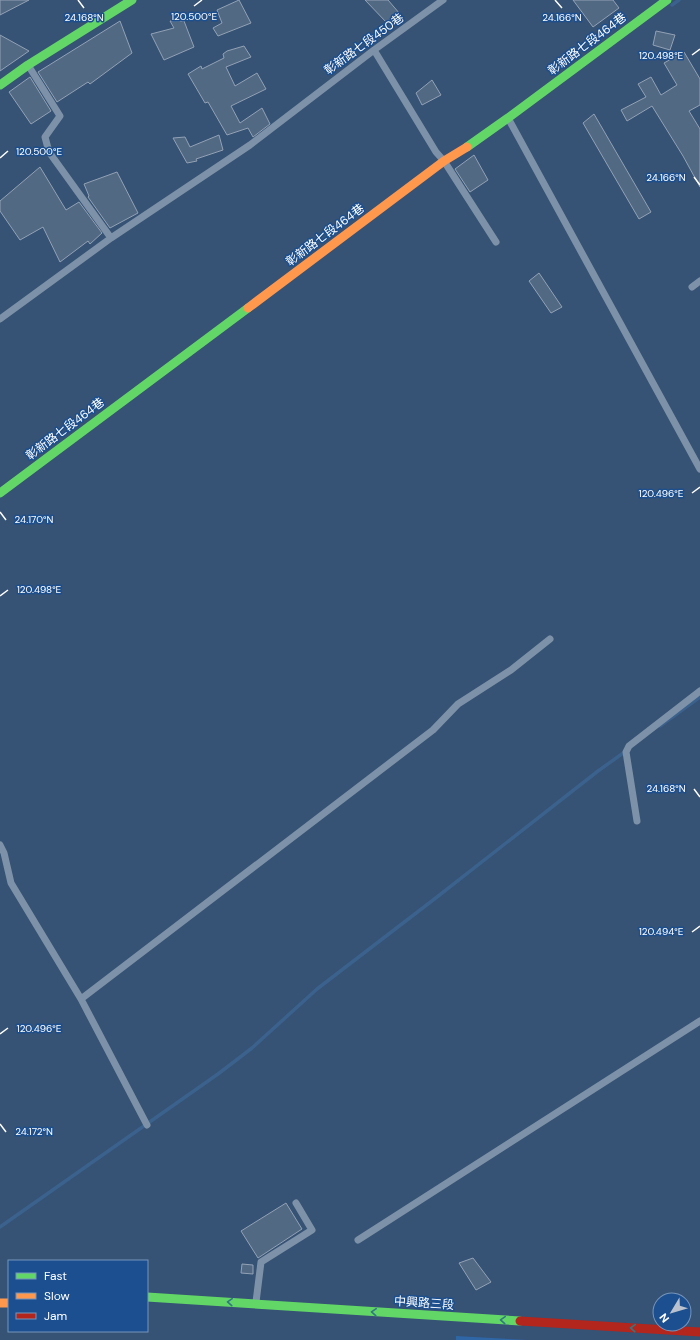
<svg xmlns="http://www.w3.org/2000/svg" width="700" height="1340" viewBox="0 0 700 1340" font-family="'DM Sans','Noto Sans TC',sans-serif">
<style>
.green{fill:#2f66a5}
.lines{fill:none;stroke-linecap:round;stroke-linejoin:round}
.stream{stroke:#3b618d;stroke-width:3.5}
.building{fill:#526984;stroke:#92a2b6}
.lane{stroke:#7d92a8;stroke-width:7}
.fast{stroke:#63d668;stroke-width:9}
.slow{stroke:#ff974d;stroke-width:9}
.jam{stroke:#b3261e;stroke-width:9}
.oneway{stroke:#317883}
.ticks{fill:none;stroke:#fff;stroke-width:1.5}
.labels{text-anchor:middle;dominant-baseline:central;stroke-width:3;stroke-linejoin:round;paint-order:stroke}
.street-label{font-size:12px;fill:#fff;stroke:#1b4f8f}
.ticks-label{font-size:10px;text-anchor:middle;fill:#fff;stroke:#1b4f8f;stroke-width:3;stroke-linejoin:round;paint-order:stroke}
</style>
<rect width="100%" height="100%" fill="#365274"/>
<path class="green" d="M456 1336 528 1340H456Z"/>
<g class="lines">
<path class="stream" d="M672 5 679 0
M660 726 700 697
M0 1227 218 1074 252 1048 317 989 437 897 598 771 626 751"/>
</g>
<path class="building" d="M0 0H29L0 15Z
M239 0 251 23 218 36 213 28 222 23 217 10Z
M365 0H388L400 14 387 23Z
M573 0H613L619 8 593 27Z
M120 21 132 53 90 84 88 82 57 102 38 72Z
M170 21H184L194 47 164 60 151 34 174 28Z
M656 31 675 35 670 50 653 45Z
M0 35 29 51 0 71Z
M244 46 251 57 226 67 235 86 257 73 266 89 231 106 240 123 262 108 270 124 253 137 248 128 227 135 208 102 205 103 188 74 201 66 202 69 224 58 223 54 227 51Z
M684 52 700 79V105L689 111 700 129V187L683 156 652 106 627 121 621 110 646 97 638 84 651 77 661 95 677 85 664 63Z
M30 77 51 111 31 124 9 92Z
M432 80 441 95 422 105 416 93Z
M594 114 651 212 639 219 583 123Z
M219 135 223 150 196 159 197 161 187 163 173 138 185 137 190 147Z
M474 155 488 180 470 192 455 169Z
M40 167 66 210 79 202 102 233 90 244 88 241 60 262 43 227 20 240 0 211V201Z
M117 172 138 213 110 228 88 197 89 196 84 184Z
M539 273 562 307 551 313 529 281Z
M286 1203 302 1229 258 1258 241 1231Z
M473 1258 491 1282 476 1290 459 1263Z
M242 1264 253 1265V1274L241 1273Z"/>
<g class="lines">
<path class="lane" d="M374 50 436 152 444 161 496 242
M28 65 60 116 45 137 49 152 111 238
M508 118 700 469
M692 287 700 281
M0 319 111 238 250 145 374 50 443 0
M637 821 626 752 629 746 700 691
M0 845 4 853 11 883 81 999 147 1125
M81 999 433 730 458 704 511 670 550 639
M358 1240 700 1021
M256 1302 261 1262 312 1230 296 1203"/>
<path class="fast" d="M0 85 28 65 132 0
M467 147 508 118 667 0
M0 493 248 308
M147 1297 520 1321"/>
<path class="slow" d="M248 308 444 161 467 147
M0 1303H9"/>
<path class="jam" d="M520 1321 700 1332"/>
</g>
<defs><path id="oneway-chevron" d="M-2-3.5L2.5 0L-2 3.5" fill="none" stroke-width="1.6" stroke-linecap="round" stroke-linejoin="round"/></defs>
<g class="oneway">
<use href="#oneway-chevron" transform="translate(230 1302) rotate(-176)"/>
<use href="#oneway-chevron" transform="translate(374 1312) rotate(-176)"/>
<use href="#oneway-chevron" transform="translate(503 1320) rotate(-176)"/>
<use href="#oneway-chevron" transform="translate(633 1328) rotate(-176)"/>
</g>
<path class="ticks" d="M78 0 84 8M555 0 562 8M194 6 202 0M692 55 700 49M0 158 8 151M694 177 700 185M692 493 700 487M0 512 6 520M0 596 8 590M694 789 700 797M692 932 700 926M0 1034 8 1028M0 1124 6 1132"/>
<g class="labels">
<g class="street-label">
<text transform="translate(364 44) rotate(-36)">彰新路七段450巷</text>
<text transform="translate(587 44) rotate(-37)">彰新路七段464巷</text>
<text transform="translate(325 235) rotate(-37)">彰新路七段464巷</text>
<text transform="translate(65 429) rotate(-37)">彰新路七段464巷</text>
<text transform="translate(424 1303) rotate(4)">中興路三段</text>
</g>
</g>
<g class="ticks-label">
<text x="194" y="20">120.500°E</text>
<text x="84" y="21">24.168°N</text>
<text x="562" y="21">24.166°N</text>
<text x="661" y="59">120.498°E</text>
<text x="39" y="155">120.500°E</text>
<text x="666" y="181">24.166°N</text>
<text x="661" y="497">120.496°E</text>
<text x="34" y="523">24.170°N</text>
<text x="39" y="593">120.498°E</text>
<text x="666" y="792">24.168°N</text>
<text x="661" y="935">120.494°E</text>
<text x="39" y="1032">120.496°E</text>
<text x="34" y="1135">24.172°N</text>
</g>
<rect x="8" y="1260" width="140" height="72" fill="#1b4f8f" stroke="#7695bc"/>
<rect x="16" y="1273" width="20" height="6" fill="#63d668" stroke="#7695bc"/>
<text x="44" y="1280" font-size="12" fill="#ffffff">Fast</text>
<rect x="16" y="1293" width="20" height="6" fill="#ff974d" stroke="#7695bc"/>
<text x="44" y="1300" font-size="12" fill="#ffffff">Slow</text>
<rect x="16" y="1313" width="20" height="6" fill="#b3261e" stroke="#7695bc"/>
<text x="44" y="1320" font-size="12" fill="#ffffff">Jam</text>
<g transform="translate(672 1312) rotate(232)"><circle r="19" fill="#1b4f8f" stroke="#7695bc"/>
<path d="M0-3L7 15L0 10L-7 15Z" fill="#b9c2ce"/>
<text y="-6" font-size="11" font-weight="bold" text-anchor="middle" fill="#ffffff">N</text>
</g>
</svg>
